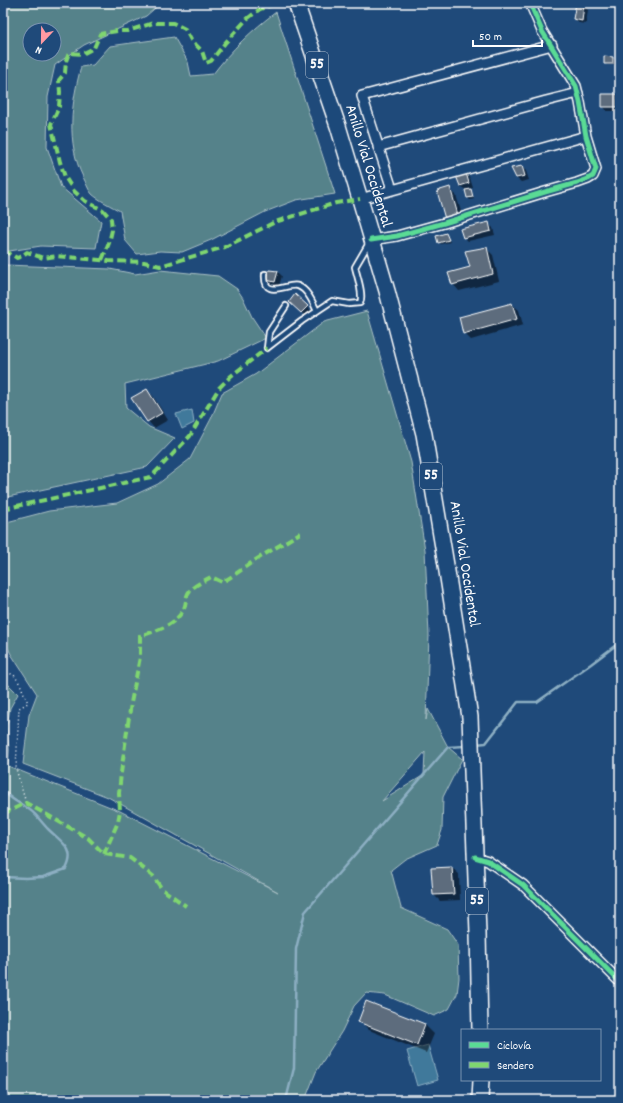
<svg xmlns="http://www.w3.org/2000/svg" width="623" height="1103" viewBox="0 0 623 1103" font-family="Dekko,sans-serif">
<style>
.green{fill:#55828a;stroke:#aac0c4;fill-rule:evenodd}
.water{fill:#41799b;stroke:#8dafc3}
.shadow{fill:#0007}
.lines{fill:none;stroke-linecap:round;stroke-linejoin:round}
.stream{stroke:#8dafc3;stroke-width:2.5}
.building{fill:#5d6c7d;stroke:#fff}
.service-casing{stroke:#fff;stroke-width:8}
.minor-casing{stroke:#fff;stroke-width:12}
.trunk-casing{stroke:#fff;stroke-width:18}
.path{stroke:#fff;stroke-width:1.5;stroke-dasharray:1 3;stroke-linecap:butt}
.service{stroke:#1f4a7a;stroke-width:4.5}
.minor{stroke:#1f4a7a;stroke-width:9}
.trunk{stroke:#1f4a7a;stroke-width:15}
.quiet{stroke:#7fd670;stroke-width:4;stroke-dasharray:8 4;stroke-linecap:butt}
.cycleway-casing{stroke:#1f4a7a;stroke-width:8}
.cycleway{stroke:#5adb95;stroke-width:5}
.labels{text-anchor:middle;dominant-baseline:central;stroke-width:3;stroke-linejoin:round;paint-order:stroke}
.shield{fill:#1f4a7a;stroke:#bcc9d7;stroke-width:1}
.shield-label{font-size:15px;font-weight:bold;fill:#fff}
.street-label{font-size:16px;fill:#fff;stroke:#1f4a7a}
</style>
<rect width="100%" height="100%" fill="#1f4a7a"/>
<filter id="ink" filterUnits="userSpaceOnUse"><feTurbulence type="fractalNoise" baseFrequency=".025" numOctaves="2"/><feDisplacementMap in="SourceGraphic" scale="8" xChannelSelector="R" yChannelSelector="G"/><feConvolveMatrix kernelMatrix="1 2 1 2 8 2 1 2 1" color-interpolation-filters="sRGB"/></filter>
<g filter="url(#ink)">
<path class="green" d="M3 3H161L146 16 84 45 55 65 48 97 47 147 61 187 101 221 96 248 41 246 3 252ZM30 30H54V54H30Z
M276 12 335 194 296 200 265 212 211 240 182 252 160 251 137 254 125 240 120 211C113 207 97 199 92 194 88 190 86 182 83 177 66 142 71 104 81 67L93 65 110 46 174 37 188 62 191 76 213 74C231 50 252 30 276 12Z
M6 265 110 269 135 274 160 270 218 276 237 289 243 298 252 317 266 338 218 361 125 384 126 408 149 427 175 438 147 467 3 498V266Z
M367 311 411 462 425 550 429 635 426 720 428 709 448 747 462 759 443 797 442 830 437 845 405 859 391 870 401 908 447 929 458 945 459 978 457 994 449 1009 434 1016 385 995 366 993 354 1006 342 1031 316 1072 305 1100H3V681L7 683 18 694 10 708 7 726 9 750 8 766 120 811 278 892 108 797 23 764 29 715 37 694 11 654 3 638V523L49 511 117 503 158 484 190 459 211 419 222 393 256 374 324 322ZM425 752 424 775 382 801Z"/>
<path class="water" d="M192 410 194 423 182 429 176 414Z
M428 1045 438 1080 417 1086 407 1051Z"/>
<path class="shadow" d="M368 3H385V4L371 6Z
M577 4 584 6 588 10 586 24 579 23 574 19Z
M605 58H613L615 60V65H607L605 63Z
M620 95V111H607L603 106Z
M522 167 526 171 529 180 521 182 516 178 512 169Z
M466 174 470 178 473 188 469 189 472 192 474 199 470 200 468 198 466 190 460 186 458 176Z
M449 188 456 195 464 221 452 225Z
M489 224 493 228 495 235 468 241 464 237Z
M446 234 450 242 441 244 439 242Z
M486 248 493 255 499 281 459 291 453 284 471 268Z
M278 272 282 276 279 286 271 284 267 280Z
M295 296 312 311 306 317 290 302Z
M512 304 519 310 523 325 471 340 464 333Z
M147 390 153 396 168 420 154 428 148 421Z
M452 868 459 874 460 900 440 901 434 895Z
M360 1021 425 1025 434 1034 426 1053 369 1030Z"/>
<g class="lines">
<path class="stream" d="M476 744 486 743 518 702H537L591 664 620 642
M3 790C10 800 21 803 30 810 37 815 42 823 48 829 61 842 77 849 66 869L43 877 26 878 3 877
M286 1100 294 1068 296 949 305 912 448 747 465 746"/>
</g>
<path class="building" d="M576 3 584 5 582 21 573 19Z
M604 56 613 57V64H604Z
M602 94H620V101L618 100V107H602Z
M522 166 525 176 516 178 511 168Z
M466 173 469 183 460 186 456 176Z
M450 187 458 215 445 219 437 191Z
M471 189 473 197 467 198 465 190Z
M489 222 491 231 463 238 460 229Z
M446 233 449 240 438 243 436 236Z
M487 247 493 274 452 285 448 273 470 267 465 251Z
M269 270 278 271 275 282 266 280Z
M295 294 308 306 301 313 289 302Z
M512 303 517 319 463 334 459 317Z
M147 389 162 413 147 422 131 398Z
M452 867 454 894 433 895 431 868Z
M366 1001 425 1024 417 1045 358 1022Z"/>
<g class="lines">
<g class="service-casing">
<path id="service" d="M265 274C263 301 288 282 298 286 308 290 313 303 317 311
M267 348 302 321 332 301 349 304 360 303C364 295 357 276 355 267L369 243
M267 348 269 332 286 306"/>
</g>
<g class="minor-casing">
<path id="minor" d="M378 147 546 101 578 93
M392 189 362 96 552 45
M360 199 586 136
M371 240 397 236 444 223 545 192 577 183 588 179 593 176 596 169 586 136 580 102 576 86 542 31 530 3
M475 857 488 861 523 885 620 982"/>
</g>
<g class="trunk-casing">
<path id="trunk" d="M296 3 338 126 360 199 387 291 424 434 446 565 470 717 478 933 480 1030
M480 1100 481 1080"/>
</g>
<path class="path" d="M3 671 14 675 20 684 28 703 19 708 16 769 26 803"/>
<use href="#service" class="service"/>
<use href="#minor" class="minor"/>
<use href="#trunk" class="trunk"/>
<path class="quiet" d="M3 254 9 253 17 258 22 256 27 252 43 258 57 256 109 261 144 262 160 266 225 247 275 222 336 203 360 199
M102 260 109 243 112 230 111 219 103 210 85 201 74 191 65 177 60 162 51 124 59 107 60 92 59 80 65 73 66 61 69 53 82 54 94 48 100 34 117 31H128L153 23H173L185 29 191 40 202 51 206 63 211 61 225 43 247 19 260 9 277 3
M3 509 151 477 190 436 219 388 231 376 267 348
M3 814 26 803 88 838 104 854 130 858 153 876 162 889 186 906
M104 854 118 822 120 811 119 793 121 773 131 703 140 657V636C153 632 170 627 179 616 186 608 185 605 187 596 189 587 204 581 211 577L222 582C236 575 248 564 262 556 275 548 287 541 300 533"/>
<g class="cycleway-casing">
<path id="cycleway" d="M371 240 397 236 444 223 545 192 577 183 588 179 593 176 596 169 586 136 580 102 576 86 542 31 530 3
M475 857 488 861 523 885 620 982"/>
</g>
<use href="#cycleway" class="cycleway"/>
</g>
</g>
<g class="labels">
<g class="shield">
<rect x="306" y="52" width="22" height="26" rx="3"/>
<rect x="420" y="463" width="22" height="26" rx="3"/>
<rect x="466" y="888" width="22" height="26" rx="3"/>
</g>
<g class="shield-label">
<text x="317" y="65">55</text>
<text x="431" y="476">55</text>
<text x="477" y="901">55</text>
</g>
<g class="street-label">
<text transform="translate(368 166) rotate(73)">Anillo Vial Occidental</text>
<text transform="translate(464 564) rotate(81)">Anillo Vial Occidental</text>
</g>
</g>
<rect width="623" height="1103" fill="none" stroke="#1f4a7a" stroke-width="16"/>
<rect x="8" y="8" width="607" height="1087" fill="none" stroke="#fff" stroke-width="1.5" filter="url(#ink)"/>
<rect x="461" y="1029" width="140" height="52" fill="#1f4a7a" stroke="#7992af"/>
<rect x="469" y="1042" width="20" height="6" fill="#5adb95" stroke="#7992af"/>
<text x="497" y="1049" font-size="12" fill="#ffffff">Ciclovía</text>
<rect x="469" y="1062" width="20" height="6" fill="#7fd670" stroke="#7992af"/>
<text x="497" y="1069" font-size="12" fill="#ffffff">Sendero</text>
<g transform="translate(42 42) rotate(202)"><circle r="19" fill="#1f4a7a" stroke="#7992af"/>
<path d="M0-3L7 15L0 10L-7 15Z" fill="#ff9aa2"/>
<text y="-6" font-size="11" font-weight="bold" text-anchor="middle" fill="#ffffff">N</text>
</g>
<path d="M473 40v6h69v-6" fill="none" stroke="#ffffff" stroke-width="2"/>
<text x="479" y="40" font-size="12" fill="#ffffff" stroke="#1f4a7a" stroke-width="3" paint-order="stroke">50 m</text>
</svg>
